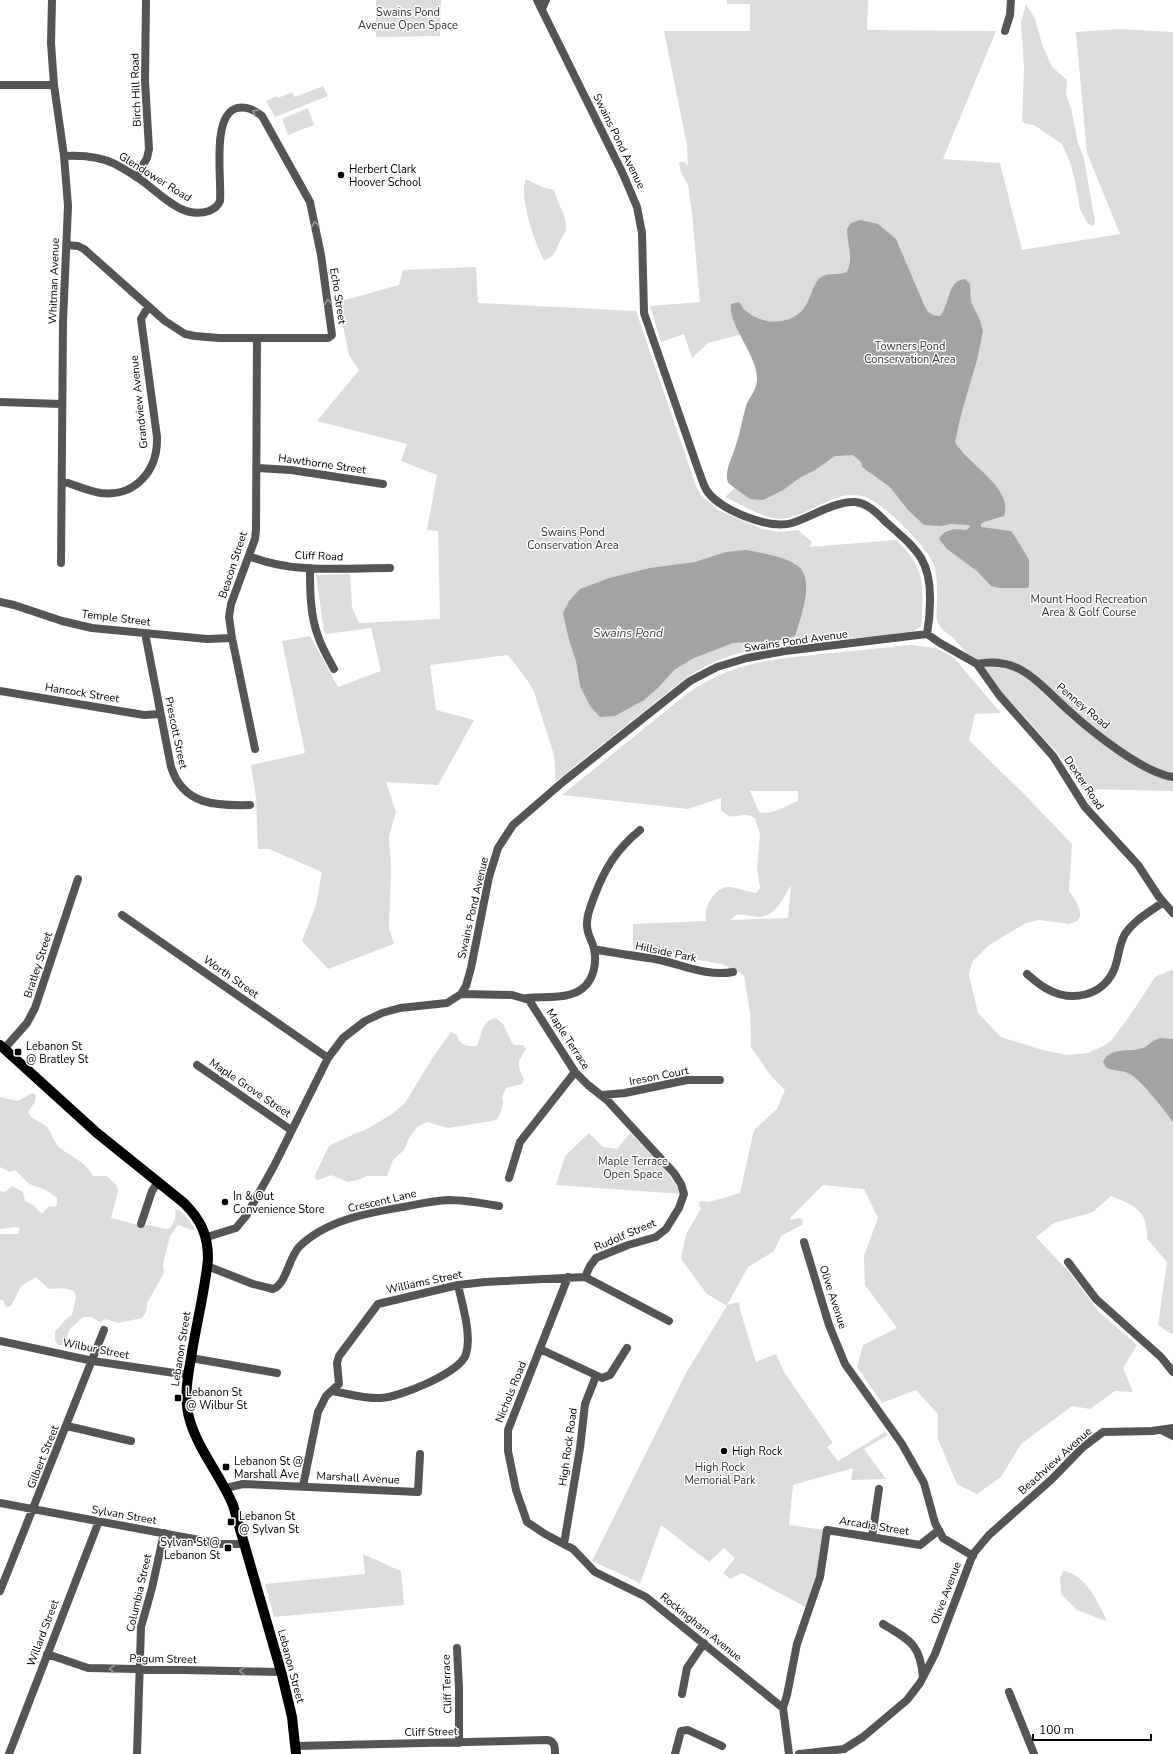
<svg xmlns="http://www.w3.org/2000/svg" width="1173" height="1754" viewBox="0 0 1173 1754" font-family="'Nunito Sans',sans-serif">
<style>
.green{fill:#dcdcdc;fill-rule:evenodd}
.water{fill:#a3a3a3}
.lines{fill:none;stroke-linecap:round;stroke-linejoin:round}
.minor{stroke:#555;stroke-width:8}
.major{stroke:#000;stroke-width:10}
.oneway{stroke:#999}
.poi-dot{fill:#000;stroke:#fff;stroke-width:1.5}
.labels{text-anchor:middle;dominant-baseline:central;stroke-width:3;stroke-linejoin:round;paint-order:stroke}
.park-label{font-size:11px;fill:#333;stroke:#fff}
.street-label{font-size:11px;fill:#000;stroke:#fff}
.poi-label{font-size:11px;fill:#000;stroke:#fff;text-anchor:start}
.water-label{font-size:12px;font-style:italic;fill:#444;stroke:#fff}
</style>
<rect width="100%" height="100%" fill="#fff"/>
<path class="green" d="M376 0H441L440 36 376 37Z
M727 0H868L867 30 996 31 943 159 1000 163 1022 250 1120 234 1087 153 1076 32 1119 29 1173 32V791L1082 789 1060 756 953 638C947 633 939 628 937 620 936 616 937 609 937 605 937 591 938 576 933 563 927 547 885 506 870 499 837 484 812 517 781 519 764 519 740 504 725 497L734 489 730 474 762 383 747 333 708 343 692 358 684 334 661 342 650 306 700 302 692 213 688 185 681 172 679 162H684L688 166 687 145 664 31H750V4H727Z
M1026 4 1035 19 1043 47 1052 67 1067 80 1066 95 1071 108 1078 143 1084 159 1095 222 1093 226 1088 224 1080 209 1075 181 1070 162 1062 144 1034 125 1026 124 1022 121 1024 67 1021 22Z
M323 86 328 96 275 117 266 101 277 96 278 98 292 92 295 97Z
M308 108 314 125 288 135 282 119Z
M526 179 542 187 554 190C557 203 567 215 566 229 565 234 560 240 558 245 556 253 552 258 544 260 535 245 518 194 526 179Z
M476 267 478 303 636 311 696 486 701 495 718 510 762 529 779 532 798 530 812 542 809 547 896 540C927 569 922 583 922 622L920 627 913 631C898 633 883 636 868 637 807 642 740 641 687 677L556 781 554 755 534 692 528 681 508 655 430 665 436 710 474 720 438 785 386 782 396 812 389 836 391 868 389 928 394 944 328 969 302 941 316 905 322 872 269 849H258L256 797 251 765 305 753 282 641 310 636 338 687 381 671 371 628 326 634 324 631 316 575 350 574 352 607 359 623 440 619 438 531 427 530 437 475 401 461 407 444 317 421 359 370 349 355 338 302 399 285 403 270Z
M911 645 936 648 954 658 1001 713 975 714 969 740 1027 797 1072 844 1069 891 1076 901 1080 912V917L1077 921 1069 924 1039 920 1026 923 989 945 972 962 969 975 978 1013 1001 1037 1043 1050 1067 1055 1088 1053 1103 1046 1111 1041 1131 1014 1155 977 1173 969V1335L1158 1325 1167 1262 1147 1239C1148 1210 1135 1206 1111 1196L1093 1212 1054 1223 1036 1237 1070 1273 1099 1312 1137 1345 1123 1368 1133 1392 1115 1391 1090 1409 1072 1406 1021 1444 1001 1477 977 1494 957 1484 938 1439V1414L916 1390 882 1403 857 1367 863 1345 897 1328 865 1285 864 1256 878 1218 864 1189 823 1185 791 1217 790 1220 798 1218 803 1219 802 1225 781 1236 774 1251 748 1267 727 1305 739 1302 740 1310 756 1362 776 1354 784 1372 833 1443 827 1447 838 1461 885 1432 888 1435 864 1449 886 1479 851 1480 853 1468 793 1485 789 1525 825 1530 817 1578 807 1608 742 1573 730 1579 723 1573 735 1558 724 1548 709 1562 661 1525 640 1584 636 1581 592 1561 686 1373 727 1306 707 1294 681 1259 686 1234 701 1209 699 1205 700 1201 709 1202 740 1193 754 1130 777 1109 785 1090 771 1076 751 1047 750 1013 744 975 722 964 633 949V924L706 921C706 918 705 914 706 912 707 902 717 887 728 887 737 887 746 892 756 893L760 888 757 867 760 834 755 818C739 808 736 825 721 810V798L688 809 562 795 688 693C734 662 769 660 822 654 852 651 881 648 911 645ZM750 791H798V801C787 805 771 816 759 812ZM791 885 788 918 730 920 736 915C744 914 751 916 758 917 776 917 784 897 791 885Z
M496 1018 503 1024 512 1043 514 1045H523L526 1049 519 1061V1068L524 1080 522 1084 506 1088 502 1097 503 1103 500 1114 497 1119 492 1121 448 1128 427 1122 417 1127 409 1138 404 1150 393 1160 387 1176H367L358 1180 348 1182 331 1175 318 1180 315 1179V1175L329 1146 354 1134 365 1130 392 1114 405 1103 433 1057 451 1032 457 1035C459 1045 468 1047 477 1046 482 1035 481 1021 496 1018Z
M32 1093 36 1095 35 1102 28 1112C31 1120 41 1121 47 1127 52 1133 54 1143 60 1148 72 1157 87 1163 93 1176H107L116 1185 118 1191 111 1218 142 1226 149 1225 166 1229 170 1228C175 1221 177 1216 175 1208 183 1211 189 1221 195 1228L194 1230H192L178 1225 170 1236 163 1264 164 1273 147 1303 146 1312 142 1318 118 1323 106 1319 100 1322 91 1317H83L70 1329 63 1345H58L55 1341V1331C62 1326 64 1319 72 1315L76 1298 75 1292C66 1287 59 1288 49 1289L36 1277 21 1286 11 1306 6 1307 3 1300H0V1234H18L20 1228 16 1227 0 1229V1191L5 1192 12 1186 23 1192 25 1201 33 1205 42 1214 49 1206 55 1207 57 1205V1198L46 1190 29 1184 15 1170 10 1172 0 1167V1097L18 1101Z
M589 1133 603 1147 617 1149 630 1133 662 1165 682 1194 556 1185 565 1156Z
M363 1554 401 1571 404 1605 274 1617 265 1584 365 1574Z
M1063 1571C1082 1574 1092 1591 1100 1607 1102 1612 1106 1615 1106 1621L1077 1610 1061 1594 1060 1579Z"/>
<path class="water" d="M860 220 878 224 896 239 925 307C928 313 933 316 940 316 950 305 947 280 965 279L970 284 971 302 980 320 983 331 977 360 961 415 955 442C967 464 1014 488 1004 516L984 522 981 524V527L1011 531 1016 538 1029 560V587L1027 588H999L991 586 977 571 947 549 939 539C943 529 957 528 966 530L970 527 969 525 951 524 941 526 924 525 908 510 890 487 862 467 861 462 853 455 835 456 815 470 801 477 783 490 763 500 750 499 728 483C724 471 732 458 735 448 740 434 742 420 746 406 749 397 756 391 757 381 759 357 728 326 731 304L739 302C742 304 742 309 746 311 763 326 794 326 806 305 811 297 812 287 818 280 826 271 838 276 847 272 854 258 847 243 847 229L851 223Z
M746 550C761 553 788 557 799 567 815 581 800 620 795 636L778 641 733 643 694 658 674 670 659 687 644 700 615 716 600 717 590 706 580 686 576 661 569 640 563 613 569 601 580 589 609 578 650 568 695 562 726 552Z
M1160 1038 1173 1039V1122C1165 1111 1139 1077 1128 1073 1121 1070 1114 1071 1107 1068L1103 1062C1110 1047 1127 1052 1140 1049 1148 1047 1152 1040 1160 1038Z"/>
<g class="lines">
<path class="minor" d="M52 0 51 43 54 85 64 156 68 206 63 322 61 563
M537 0 623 174 637 207 642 233 644 313 698 469C701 476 703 485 707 491 720 510 770 530 792 523 811 517 835 501 855 502 868 503 878 514 887 523 916 549 931 559 930 601 930 613 929 623 927 634L940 643 977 664 999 695 1053 756 1085 807 1138 865 1159 897 1173 913
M542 9 546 0
M1005 31 1010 15 1011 0
M0 85H54
M64 156C82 155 99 156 115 164 124 169 133 174 141 180 161 194 182 220 209 211 214 209 218 206 220 201 222 180 211 115 237 108 247 106 254 110 262 116L310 202 321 255 332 335 328 338H219L195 336 185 334 165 321 84 249 78 246 67 245
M136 177 147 158 149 149 145 81 146 0
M0 402 62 404
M258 468 291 470 383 484
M62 481C75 485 88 491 101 493 136 497 158 470 157 437L141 319 148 307
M249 556C293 574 344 568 390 568
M310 568C310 590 310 615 318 636 322 648 328 658 334 669
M0 602 14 605 62 621 92 628 207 639 232 638
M145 633 171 767C183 805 216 806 250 805
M977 664C1020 655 1040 685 1068 710 1091 731 1143 773 1173 777
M0 691 144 715 160 714
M255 749 232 638 229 617 231 604 255 539 256 530 257 338
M122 915 328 1058
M594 949C614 953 635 956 655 959 681 964 706 977 733 972
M1027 974C1034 980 1040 986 1049 990 1072 1002 1101 996 1113 972 1119 960 1118 946 1125 934 1134 920 1150 912 1163 902
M461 994 512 995 529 1000 575 1072 588 1085 607 1100 674 1173 681 1184 684 1194 679 1208 666 1229 656 1237 628 1245 596 1258 590 1266 585 1277
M527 998C544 996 569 1000 583 988 594 979 597 962 594 949 592 939 586 934 587 923 587 914 591 905 594 897 605 868 616 850 640 830
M4 1049 27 1023 35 1008 78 879
M197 1065 291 1130
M602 1095 625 1093 687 1080H720
M509 1178 520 1142 575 1072
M141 1224 152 1191 158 1182
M207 1237 236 1228 246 1216 274 1166 328 1058 343 1038 365 1021 382 1013 400 1008 447 1003 461 994 466 986 471 968 489 877 498 848 513 825 564 781 690 681 717 667 747 658 785 651 927 634
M804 1242 829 1325 845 1364 902 1444 924 1483 935 1523 943 1538 973 1556
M1068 1262 1096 1299 1161 1357 1173 1372
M207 1266 253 1284 273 1289C286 1285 289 1257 299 1247 326 1220 368 1213 403 1207 418 1204 432 1201 448 1200 465 1200 482 1203 499 1206
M568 1277 508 1430V1451L516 1490 527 1522 545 1534 573 1549 595 1572 646 1597 783 1708 789 1754
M0 1341 93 1361 188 1375
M540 1349 602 1378 610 1375 627 1348
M191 1358 277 1373
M333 1391C349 1394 365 1399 381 1398 400 1397 460 1373 466 1354 472 1335 462 1304 458 1285
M67 1426 131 1441
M1161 1430 1173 1436
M303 1486 318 1412 326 1396 339 1384 337 1363 339 1356 378 1304 458 1285 485 1282 585 1277 669 1321
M226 1488 243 1484 418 1492 420 1454
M0 1503 221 1544H244
M872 1537 879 1489
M564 1544 580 1448 585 1404 596 1376
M0 1591 104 1330
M883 1624C909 1640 920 1643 923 1677
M457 1648 459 1688V1743
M47 1654 88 1668 281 1672
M1009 1692 1034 1754
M682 1694 687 1668 704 1643
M783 1708 787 1695 797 1644 820 1577 827 1530 920 1545 939 1530
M296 1746 547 1740C555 1741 555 1747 555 1754
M9 1754 99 1521
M137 1754 141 1627 152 1588 164 1533
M675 1754 681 1731 688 1730 722 1746
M799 1754 844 1749 863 1737 907 1700 920 1683 935 1654 973 1554 989 1535 1052 1479 1083 1447 1103 1432 1152 1431 1173 1428"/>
<path class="major" d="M0 1045 97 1133 184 1203C201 1220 208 1235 208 1259 205 1290 197 1321 192 1352 188 1375 183 1398 190 1421 199 1451 221 1476 233 1505L282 1675 292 1717 296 1754"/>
</g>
<defs><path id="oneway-chevron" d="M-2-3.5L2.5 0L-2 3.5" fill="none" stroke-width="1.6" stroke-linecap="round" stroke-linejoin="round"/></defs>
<g class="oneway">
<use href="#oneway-chevron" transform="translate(255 112) rotate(-149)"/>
<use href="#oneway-chevron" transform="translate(315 224) rotate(-100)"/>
<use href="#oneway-chevron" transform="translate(328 302) rotate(-98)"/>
<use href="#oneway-chevron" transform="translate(112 1669) rotate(-179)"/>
<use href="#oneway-chevron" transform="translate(242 1671) rotate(-179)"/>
</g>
<g class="poi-dot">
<circle cx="341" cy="175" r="4"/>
<rect x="14" y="1048" width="8" height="8" rx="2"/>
<circle cx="225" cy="1202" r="4"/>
<rect x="174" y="1394" width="8" height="8" rx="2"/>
<circle cx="724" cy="1451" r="4"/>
<rect x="222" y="1463" width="8" height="8" rx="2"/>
<rect x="227" y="1518" width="8" height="8" rx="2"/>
<rect x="224" y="1544" width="8" height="8" rx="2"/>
</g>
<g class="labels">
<g class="park-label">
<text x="408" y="12">Swains Pond<tspan x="408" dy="13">Avenue Open Space</tspan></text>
<text x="910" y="346">Towners Pond<tspan x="910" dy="13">Conservation Area</tspan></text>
<text x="573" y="532">Swains Pond<tspan x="573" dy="13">Conservation Area</tspan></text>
<text x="1089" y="599">Mount Hood Recreation<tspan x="1089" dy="13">Area &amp; Golf Course</tspan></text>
<text x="633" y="1161">Maple Terrace<tspan x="633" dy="13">Open Space</tspan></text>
<text x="720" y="1467">High Rock<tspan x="720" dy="13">Memorial Park</tspan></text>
</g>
<g class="street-label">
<text transform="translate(136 90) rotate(-92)">Birch Hill Road</text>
<text transform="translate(619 141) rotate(64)">Swains Pond Avenue</text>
<text transform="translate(155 177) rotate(32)">Glendower Road</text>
<text transform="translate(54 281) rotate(-88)">Whitman Avenue</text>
<text transform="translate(338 296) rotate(81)">Echo Street</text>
<text transform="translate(139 402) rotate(-96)">Grandview Avenue</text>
<text transform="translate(322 464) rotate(8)">Hawthorne Street</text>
<text transform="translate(319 556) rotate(2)">Cliff Road</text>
<text transform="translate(233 565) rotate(-72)">Beacon Street</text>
<text transform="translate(116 618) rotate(7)">Temple Street</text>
<text transform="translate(796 641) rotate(-8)">Swains Pond Avenue</text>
<text transform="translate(82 693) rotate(9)">Hancock Street</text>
<text transform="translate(1083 706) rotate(40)">Penney Road</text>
<text transform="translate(176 733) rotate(78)">Prescott Street</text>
<text transform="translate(1084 783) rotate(56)">Dexter Road</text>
<text transform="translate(473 908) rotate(-77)">Swains Pond Avenue</text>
<text transform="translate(666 952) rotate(12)">Hillside Park</text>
<text transform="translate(38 965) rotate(-72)">Bratley Street</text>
<text transform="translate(231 977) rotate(35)">Worth Street</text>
<text transform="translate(568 1039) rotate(57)">Maple Terrace</text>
<text transform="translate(659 1076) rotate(-11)">Ireson Court</text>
<text transform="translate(250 1088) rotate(34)">Maple Grove Street</text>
<text transform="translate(382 1201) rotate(-13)">Crescent Lane</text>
<text transform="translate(625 1235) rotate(-23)">Rudolf Street</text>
<text transform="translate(424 1282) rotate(-12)">Williams Street</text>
<text transform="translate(833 1297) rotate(72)">Olive Avenue</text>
<text transform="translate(96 1349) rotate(11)">Wilbur Street</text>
<text transform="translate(181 1349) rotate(-81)">Lebanon Street</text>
<text transform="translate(511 1392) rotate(-68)">Nichols Road</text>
<text transform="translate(568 1447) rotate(-82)">High Rock Road</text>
<text transform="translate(43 1457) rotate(-68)">Gilbert Street</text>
<text transform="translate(1055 1461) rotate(-42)">Beachview Avenue</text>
<text transform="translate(358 1478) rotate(3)">Marshall Avenue</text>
<text transform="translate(124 1515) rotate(10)">Sylvan Street</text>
<text transform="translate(874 1526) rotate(9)">Arcadia Street</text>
<text transform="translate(139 1593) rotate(-77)">Columbia Street</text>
<text transform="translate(946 1593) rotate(-69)">Olive Avenue</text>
<text transform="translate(701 1627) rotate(39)">Rockingham Avenue</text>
<text transform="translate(43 1633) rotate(-69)">Willard Street</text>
<text transform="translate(163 1659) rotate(1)">Pagum Street</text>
<text transform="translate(291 1666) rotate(75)">Lebanon Street</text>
<text transform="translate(447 1684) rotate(-92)">Cliff Terrace</text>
<text transform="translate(431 1732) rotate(-1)">Cliff Street</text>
</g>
<g class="poi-label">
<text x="349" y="169">Herbert Clark<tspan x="349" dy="13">Hoover School</tspan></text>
<text x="26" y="1046">Lebanon St<tspan x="26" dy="13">@ Bratley St</tspan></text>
<text x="233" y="1196">In &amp; Out<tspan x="233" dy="13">Convenience Store</tspan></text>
<text x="186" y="1392">Lebanon St<tspan x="186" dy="13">@ Wilbur St</tspan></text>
<text x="732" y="1451">High Rock</text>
<text x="234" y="1461">Lebanon St @<tspan x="234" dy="13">Marshall Ave</tspan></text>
<text x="239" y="1516">Lebanon St<tspan x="239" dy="13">@ Sylvan St</tspan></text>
<text x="220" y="1542" text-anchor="end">Sylvan St @<tspan x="220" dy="13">Lebanon St</tspan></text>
</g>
<g class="water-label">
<text x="628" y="633">Swains Pond</text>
</g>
</g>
<path d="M1033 1734v6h118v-6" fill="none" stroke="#000000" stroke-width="2"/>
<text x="1039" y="1734" font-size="12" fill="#000000" stroke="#ffffff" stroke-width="3" paint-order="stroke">100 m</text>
</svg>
